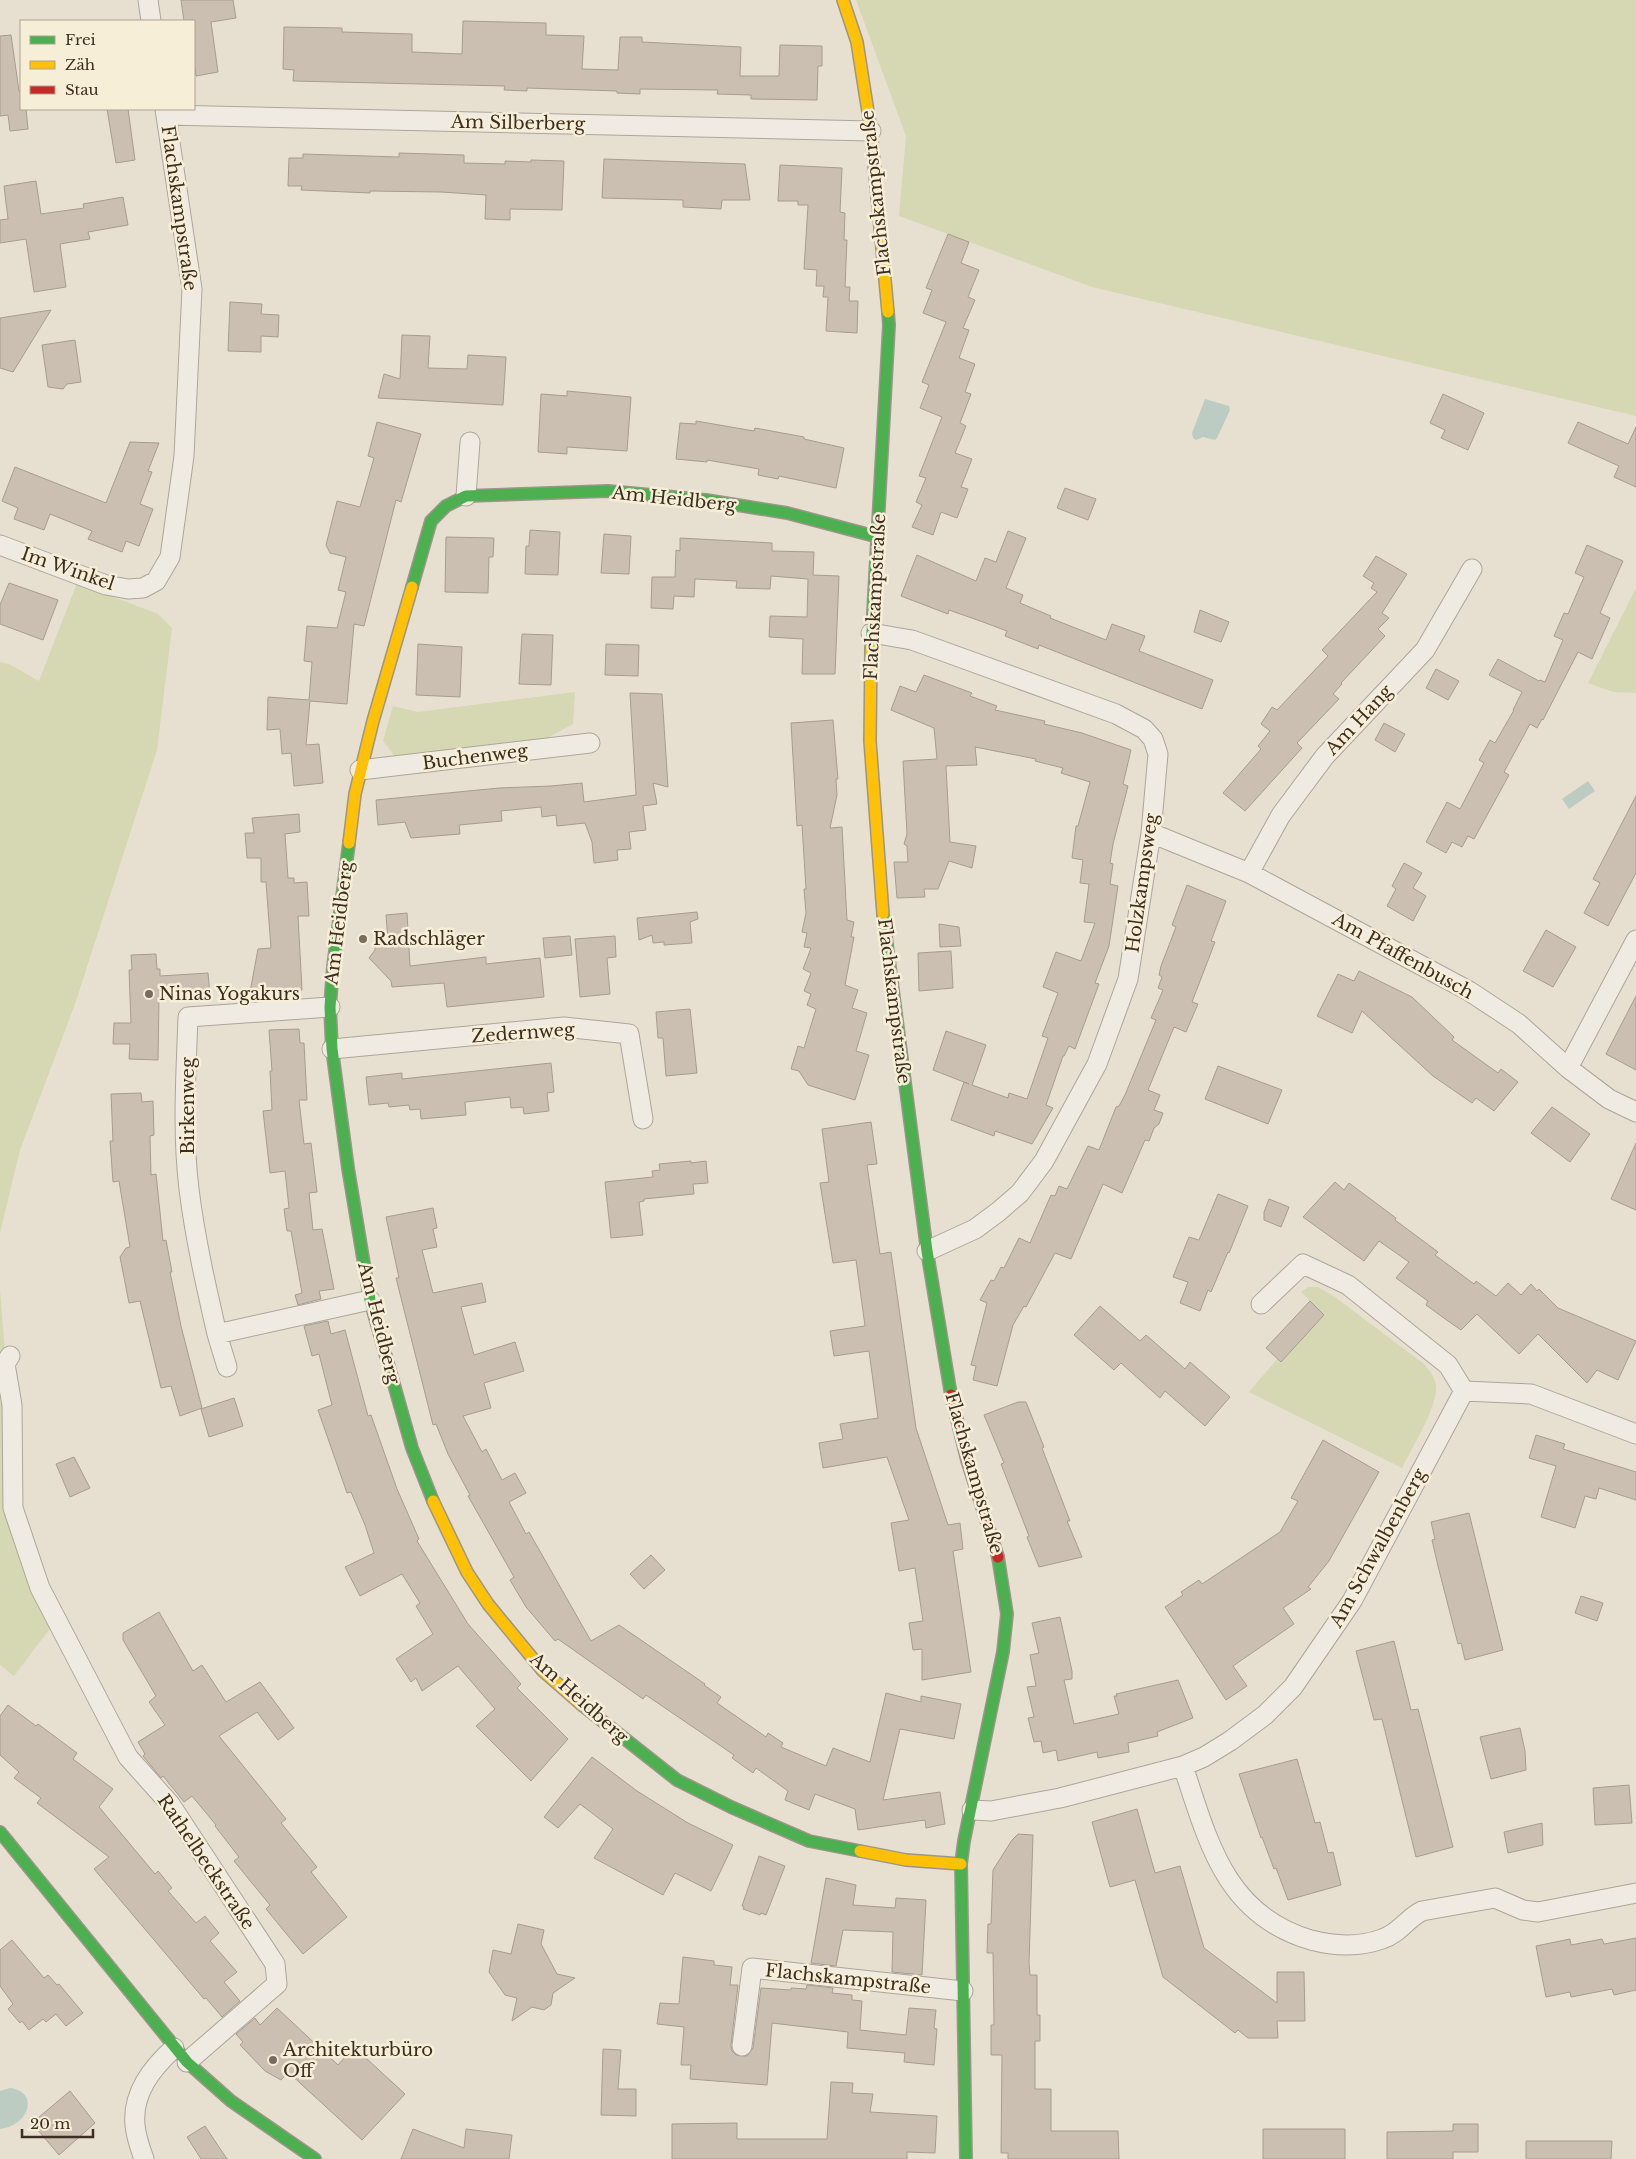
<svg xmlns="http://www.w3.org/2000/svg" width="1636" height="2159" viewBox="0 0 1636 2159" font-family="'Libre Baskerville',serif">
<style>
.green{fill:#d6d7b3}
.water{fill:#bcccc2}
.building{fill:#cbbfb2;stroke:#a89c90}
.lines{fill:none;stroke-linecap:round;stroke-linejoin:round}
.street-casing{stroke:#ada599;stroke-width:21}
.fast-casing{stroke:#9c958a;stroke-width:14}
.slow-casing{stroke:#9c958a;stroke-width:14}
.jam-casing{stroke:#9c958a;stroke-width:14}
.street{stroke:#efebe3;stroke-width:19}
.fast{stroke:#4caf50;stroke-width:11}
.slow{stroke:#ffc107;stroke-width:11}
.jam{stroke:#c62828;stroke-width:11}
.poi-dot{fill:#786c5e;stroke:#f7eed8;stroke-width:2}
.labels{text-anchor:middle;dominant-baseline:central;stroke-width:5;stroke-linejoin:round;paint-order:stroke}
.street-label{font-size:18px;fill:#3d2e20;stroke:#f7eed8}
.poi-label{font-size:18px;fill:#3d2e20;stroke:#f7eed8;text-anchor:start}
</style>
<rect width="100%" height="100%" fill="#e7e0d1"/>
<path class="green" d="M856 0H1636V416L1092 287 899 216 906 136Z
M77 583 158 614 172 628 157 750 75 1004 20 1150 0 1233V662L9 664 39 681Z
M1636 588V693L1613 692 1588 683Z
M575 692 573 724 542 741 396 758 383 741 393 706 418 712Z
M1308 1287H1318L1335 1297 1424 1364C1430 1371 1436 1378 1436 1388 1437 1408 1411 1449 1402 1468L1249 1392 1278 1358 1282 1361 1324 1315 1301 1292Z
M0 1290 10 1413V1509L55 1622 14 1676 0 1665Z"/>
<path class="water" d="M1205 399 1229 406 1230 410 1217 438 1215 440 1203 437 1196 440 1193 438 1192 433Z
M1588 781 1595 791 1569 809 1562 799Z
M10 2088C40 2092 29 2126 0 2129V2091Z"/>
<path class="building" d="M181 0H233L236 18 211 22 218 72 196 76 194 62V21H184Z
M463 21 546 23V35L584 36 582 69 618 70 620 37H642V42L741 47 740 76H779L780 45 822 46V66H818L817 100 751 99V95L717 94 718 90 640 89V94L617 93V91L527 88V91L504 90 505 86 293 81 294 70 283 69 284 27 342 28V32L412 34V52L462 54Z
M11 35 19 91H21V109H26L28 129 10 131 8 115 0 116V36Z
M107 109H128L135 160 116 163Z
M399 153 464 155V163L505 164V161L531 162V160L564 161 562 210 510 209V220L485 219 486 195 441 192 370 191V193L301 190 302 186H288L289 158H303V154L399 157Z
M604 159 745 164 750 200H722L721 209 683 207V200L602 198Z
M780 165 842 168 840 212 845 213 844 240H847L845 287H850L849 301H858L857 333 826 331 828 297H823L824 286H816L817 270 804 269 808 205H798V201H778Z
M36 181 41 214 84 208 83 204 123 197 128 225 88 232 90 239 60 244 66 287 34 292 26 239 0 243V220L8 219 4 186Z
M948 234 969 242 961 263 979 270 968 297 975 300 963 328 969 330 959 358 975 364 965 392 971 394 960 423 966 426 955 453 972 459 961 487 968 489 957 518 941 512 933 535 912 527 922 505 916 502 926 478 919 476 942 417 920 408 929 385 922 382 946 322 923 313 932 290 926 288Z
M230 302 262 304 261 314 279 315 278 337 261 336V352L228 351Z
M51 310 13 372 0 368V318Z
M402 335 430 336 428 368 467 369 468 355 506 357 503 405 378 398 384 374 400 379Z
M75 340 81 382 67 384 63 389 48 387 42 345Z
M567 391 631 397 627 451 567 447V454L538 452 541 394 567 396Z
M1443 394 1484 413 1468 450 1441 438 1445 430 1430 423Z
M696 421 754 431 755 428 804 437V439L844 448 836 488 779 476 778 479 758 475 759 469 707 460V462L676 459 680 423 696 424Z
M377 422 421 434 401 502 396 500 364 626 354 624 347 704 310 701 306 745 319 744 323 783 294 786 291 753 282 754 280 729 267 730 268 697 309 700 312 662 304 661 307 626 337 628 346 592 338 590 346 557 330 553 326 545 337 501 360 507 374 458 368 456Z
M1578 422 1628 444 1636 427V487L1614 477 1619 466 1568 443Z
M130 442 159 443 148 471 152 472 140 504 153 509 139 546 126 541 122 552 88 539 92 531 50 514 44 530 14 519 18 508 2 501 15 467 106 503Z
M1065 488 1096 499 1088 520 1057 508Z
M530 530 560 532 558 575 525 574 526 546H529Z
M1008 531 1026 538 1006 588 1023 595 1020 603 1051 616 1050 618 1106 640 1112 624 1145 636 1139 651 1213 680 1202 709 1039 645 1038 649 1005 636 1007 631 983 622 949 610 948 614 901 596 917 555 976 581 985 558 996 562Z
M604 534 631 536 629 574 601 573Z
M446 537 494 538 493 557H489L488 593 445 592Z
M680 538 772 543V551L814 552 813 575 839 576 835 674H802L803 639 769 637 770 616 807 617 808 579 771 576 770 589 736 588 737 581 695 579 694 597 674 596 673 609 651 608 652 577H675L676 550 680 551Z
M1587 545 1623 561 1600 613 1610 618 1592 659 1578 652 1543 720 1542 719 1537 728 1530 724 1504 772 1509 775 1474 839 1468 836 1462 847 1452 842 1446 853 1426 842 1447 802 1460 809 1484 763 1479 760 1490 740 1495 743 1514 710H1513L1522 692 1489 675 1498 659 1539 681 1540 680 1545 682 1563 640 1554 636 1564 613 1568 614 1584 577 1575 573Z
M1376 556 1407 574 1382 613 1389 618 1378 629 1385 636 1341 683 1342 684 1333 694 1339 699 1297 743 1302 748 1245 811 1223 793 1261 749 1258 746 1270 731 1261 724 1272 707 1277 710 1328 656 1322 650 1377 592 1371 588 1374 583 1363 576Z
M9 583 58 600 43 640 0 624V605Z
M1200 610 1229 622 1221 642 1194 632Z
M522 634 553 635 551 685 519 684Z
M418 644 462 647 460 697 416 695Z
M606 644 639 645 638 676 605 675Z
M1436 669 1459 681 1448 700 1426 688Z
M924 675 972 693 970 696 997 706 995 710 1045 721 1044 724 1082 733 1131 750 1123 784 1128 786 1113 844 1110 863 1113 864 1110 884 1118 886 1109 946 1095 983 1099 984 1075 1049 1069 1046 1064 1056H1063L1046 1105 1053 1108 1032 1144 995 1131 994 1136 951 1120 964 1082 969 1084 933 1070 946 1031 986 1045 972 1085 1008 1098 1009 1093 1027 1099 1048 1038 1042 1036 1058 993 1043 987 1056 952 1081 961 1095 923 1084 922 1089 884 1080 883 1083 860 1072 858 1076 826H1078L1090 782 1061 773 1063 768 1035 761 1036 759 975 747 977 765 946 766 950 842 976 846 972 868 949 861 938 889H924L925 897 897 898 894 862H908L907 846 904 844 907 834 903 761 937 759 934 728 891 710 900 686 916 692Z
M630 693 662 694 668 787 653 783 657 804 643 806 646 830 629 832 631 849 617 850 618 860 594 863 592 842 585 823 557 826 556 815 542 817 541 807 501 811 502 821 459 825 460 834 411 838 405 822 378 825 376 800 499 788 551 786 582 783 584 802 636 795Z
M833 720 838 779H836L837 795 830 828 842 827 847 920 854 922 851 937H854L845 985 858 990 852 1008 867 1013 856 1051 869 1055 855 1100 808 1085 799 1071 791 1069 798 1046 804 1048 816 1009 807 1005 811 994 804 991 811 973 803 969 811 948 804 947 807 933 802 932 806 913 804 889H806L802 825 797 826 791 723Z
M1384 723 1405 734 1395 752 1375 740Z
M1636 796V873L1608 926 1584 913 1600 883 1593 879Z
M299 814 300 832 285 834 288 878H294V883L307 882 309 916H298L302 990 250 992 258 949 271 948 266 882H261V858H247L245 833H254L252 818Z
M1404 863 1422 873 1413 888 1426 896 1413 921 1387 906 1396 889 1392 886Z
M1187 885 1226 901 1211 941 1215 942 1192 1002 1198 1004 1186 1032 1174 1027 1148 1090 1160 1095 1154 1110 1163 1113 1159 1124 1154 1128 1149 1141 1145 1140 1122 1193 1103 1184 1071 1259 1055 1253 1026 1307 1024 1306 1013 1325 997 1386 973 1380 976 1366 971 1365 987 1303 980 1300 991 1280 994 1281 1001 1267 1004 1268 1019 1238 1030 1243 1051 1195 1055 1196 1059 1186 1067 1189 1088 1146 1099 1150 1116 1107 1119 1106 1125 1095 1156 1020 1151 1018 1163 990 1158 988 1162 977 1159 975 1161 966 1176 927 1172 925Z
M697 912 698 919 690 922 692 943 664 945V942L653 943 652 935 639 940 637 918Z
M407 913 410 966 486 957V964L540 958 544 997 447 1007 444 983 392 987 391 981 369 958 375 950V943L388 941 386 915Z
M939 924 959 927 961 946 940 947Z
M1546 930 1576 947 1553 987 1523 971Z
M570 936 572 955 545 958 543 938Z
M615 936 616 957 607 958 610 994 580 997 575 939Z
M951 951 953 988 919 991 918 953Z
M156 954 157 969H160V976L208 973 210 995 159 999 158 1060 129 1059 130 1044H113L114 1023H131L129 970H132L131 955Z
M1359 971 1412 997 1454 1037 1452 1040 1498 1073 1501 1069 1518 1082 1494 1111 1476 1098 1472 1103 1433 1076 1362 1011 1352 1033 1317 1016 1338 974 1354 981Z
M1636 996V1070L1606 1054Z
M690 1009 697 1073 666 1076 663 1038H658L656 1012Z
M299 1029 300 1043H304L307 1100H299L304 1144 311 1143 317 1192 309 1193 313 1230 322 1229 334 1289 319 1291 321 1299 298 1305 295 1295 302 1293 291 1231H287L284 1209 289 1208 285 1171 270 1173 263 1111 272 1110 270 1071H272L269 1030Z
M551 1063 554 1092 547 1093 549 1111 524 1114 523 1107 511 1108 510 1097 465 1102 466 1115 421 1119 420 1109 410 1110 409 1105 389 1107 388 1103 369 1105 366 1077 402 1073V1079Z
M1218 1066 1282 1090 1268 1124 1205 1099Z
M141 1093 142 1102 153 1101 154 1135 150 1136 151 1175 156 1174 163 1241 166 1240 172 1272H170L181 1326 202 1408 180 1416 171 1386 161 1388 140 1301 129 1303 120 1257 126 1248 130 1247 119 1181 113 1182 110 1141H113L111 1094Z
M1552 1107 1590 1134 1570 1162 1531 1133Z
M871 1122 877 1164 867 1165 880 1254 891 1252 916 1428 948 1525 960 1523 963 1549 953 1551 971 1672 922 1680V1649L913 1650 909 1623 923 1621 915 1568 899 1571 891 1523 909 1520 887 1457 823 1468 819 1443 843 1439 840 1424 878 1418 869 1351 834 1356 830 1331 865 1326 856 1260 833 1263 820 1183 829 1182 822 1129Z
M1636 1143V1210L1611 1199Z
M691 1161V1163L706 1161 708 1183 693 1184 694 1194 644 1199V1201L639 1202 643 1235 611 1238 605 1182 653 1177 652 1171 660 1170 659 1164Z
M1335 1182 1344 1190 1349 1183 1396 1218 1395 1220 1438 1252 1435 1255 1474 1284 1476 1281 1496 1296 1508 1283 1521 1295 1531 1284 1537 1291 1539 1289 1558 1308 1636 1341 1618 1380 1597 1370 1587 1383 1538 1334 1519 1354 1477 1314 1461 1330 1448 1321 1426 1305 1428 1301 1396 1278 1409 1262 1379 1241 1364 1261 1303 1217Z
M1218 1194 1248 1206 1229 1253 1228 1252 1211 1292 1208 1290 1200 1311 1180 1303 1188 1282 1173 1277 1189 1237 1199 1240Z
M1269 1199 1289 1207 1281 1227 1264 1220V1212Z
M433 1208 437 1228 433 1229 437 1247 422 1250 433 1293 482 1283 486 1302 461 1307 474 1355 515 1342 524 1371 484 1383 491 1408 463 1416 482 1452 486 1449 502 1480 515 1473 526 1493 509 1502 526 1534 529 1532 591 1641 619 1625 705 1684 704 1685 721 1697 717 1703 766 1737 768 1733 783 1743 781 1747 826 1766 833 1748 870 1762 886 1693 921 1702V1696L961 1704 954 1739 900 1729 883 1800 940 1792 945 1824 926 1828 925 1820 858 1830 855 1809 815 1794 809 1810 785 1800 788 1791 756 1768 753 1773 732 1758 734 1755 646 1695 643 1699 558 1639 555 1641 526 1607 510 1580 514 1577 468 1496 470 1495 448 1454 436 1424 433 1425 396 1278H399L386 1217Z
M1310 1301 1324 1315 1281 1362 1266 1348Z
M1100 1306 1140 1341 1146 1335 1185 1369 1190 1362 1230 1397 1205 1426 1165 1391 1160 1398 1121 1363 1114 1370 1074 1335Z
M328 1321 331 1334 345 1330 368 1416 371 1415 397 1489 419 1539 417 1541 468 1624 521 1684 517 1688 568 1739 531 1781 476 1726 495 1709 458 1666 422 1691 416 1678 411 1682 396 1659 433 1634 416 1606 420 1603 402 1574 360 1596 345 1567 374 1553 365 1525 351 1492 347 1493 318 1410 332 1405 319 1354 312 1356 304 1326Z
M234 1398 243 1426 209 1437 201 1409Z
M1018 1402H1026L1044 1447 1042 1448 1070 1521H1067L1082 1557 1039 1567 1027 1537 1029 1536 1001 1464 1004 1463 984 1415Z
M1536 1435 1565 1444 1563 1449 1636 1472V1500L1599 1488 1596 1499 1585 1496 1575 1528 1541 1517 1556 1466 1529 1458Z
M1323 1440 1379 1472 1329 1561 1308 1587 1311 1589 1283 1608 1294 1624 1233 1666 1247 1686 1226 1700 1165 1607 1183 1595 1181 1592 1199 1580 1202 1584 1280 1532 1298 1501 1291 1498Z
M74 1457 90 1488 70 1497 56 1464Z
M1469 1513 1503 1650 1465 1660 1461 1643 1458 1644 1438 1566 1432 1540 1435 1539 1431 1522Z
M651 1555 665 1570 644 1589 630 1574Z
M1581 1596 1603 1603 1597 1621 1575 1613Z
M159 1612 193 1671 202 1665 226 1702 260 1682 294 1728 278 1740 257 1712 219 1736 286 1819 281 1823 317 1867 311 1872 347 1917 303 1954 266 1909 270 1905 234 1861 239 1857 215 1826 216 1825 192 1796 184 1802 163 1776 161 1778 143 1756 145 1754 138 1742 165 1725 149 1702 156 1696 123 1640V1633Z
M1060 1617 1072 1671V1679L1064 1680 1074 1724 1119 1714 1114 1696H1117L1116 1694 1178 1680 1193 1718 1157 1732 1158 1736 1128 1743 1129 1752 1098 1758 1097 1752 1058 1761 1056 1750 1043 1753 1041 1741 1034 1742 1028 1718 1034 1717 1027 1687 1036 1686 1030 1655 1039 1653 1032 1623Z
M1394 1641 1411 1710 1418 1709 1453 1847 1416 1857 1382 1719 1374 1720 1356 1651Z
M8 1705 36 1726 38 1724 77 1753 73 1759 113 1789 99 1807 155 1874 158 1871 172 1888 168 1891 196 1923 205 1916 219 1933 210 1941 237 1972 224 1982 240 2001 222 2017 206 1998 204 1999 94 1869 109 1857 37 1803 41 1798 14 1778 19 1772 0 1755V1716Z
M1520 1728 1525 1751 1526 1770 1491 1779 1480 1737Z
M592 1757 637 1791 688 1823 733 1845 711 1891 675 1873 663 1895 594 1858 613 1829 580 1804 558 1828 544 1817Z
M1297 1759 1315 1823 1320 1822 1328 1853 1333 1852 1341 1885 1288 1900 1276 1868 1274 1869 1262 1837 1261 1838 1239 1774Z
M1629 1785 1632 1823 1595 1825 1593 1788Z
M1137 1809 1155 1873 1180 1866 1204 1948 1277 2003V1972H1304L1305 2021H1277L1278 2038H1248L1238 2030 1235 2033 1163 1977 1135 1880 1110 1887 1092 1822Z
M1542 1823 1543 1845 1508 1853 1504 1832Z
M1018 1834 1033 1835 1029 1963 1030 1975H1037V2015H1040V2041H1035V2089H1051V2131H1118L1119 2159H1008V2153H1001L1002 2055H991V2025H994L993 1953H987L988 1924H991L993 1870 1012 1840Z
M759 1856 785 1866 766 1915 761 1913 760 1915 743 1909 744 1907 742 1906Z
M826 1878 856 1885 853 1905 895 1908 896 1898 926 1900 922 1975 892 1972 893 1932 843 1930 836 1966 811 1963Z
M518 1924 544 1930 541 1944 557 1974 575 1978 553 1993 551 2005 544 2010 532 2007 512 2021 517 1998 505 1995 489 1972 493 1950 511 1954Z
M1636 1938V1990L1614 1995 1612 1989 1571 1997 1570 1992 1546 1997 1536 1946 1570 1939 1571 1945 1602 1939 1604 1944Z
M12 1940 44 1978 48 1975 57 1985 59 1984 83 2013 66 2026 56 2014 46 2022 43 2019 29 2030 22 2021 20 2023 8 2009 13 2004 0 1986V1950Z
M683 1957 714 1961V1965L732 1967 730 1985H738L731 2045 732 2051 736 2055 747 2056 753 2048 761 1988 791 1990V1988L806 1989 807 1985 833 1988 832 1993 852 1995V2000L862 2001 860 2030 906 2035 909 2008 936 2010 934 2028 937 2029 934 2065 904 2062 905 2053 847 2048 848 2032 772 2023 767 2085 690 2079 691 2065H681L684 2027 657 2024 660 2003 679 2004Z
M277 2008 338 2065 354 2047 405 2094 362 2140 288 2072 281 2080 265 2071 240 2045 243 2042 236 2034 255 2018 260 2025Z
M603 2049 621 2050 618 2089H636V2116L601 2115Z
M831 2082 853 2083 852 2093 873 2094 870 2112 937 2116 935 2153 907 2152V2159H672V2124L737 2123V2139H827Z
M70 2091 95 2123 59 2155 32 2123Z
M1453 2124H1478V2152H1453V2159H1387V2132L1453 2131Z
M205 2126 227 2159H201L187 2137Z
M413 2129 464 2148 466 2129 512 2135 509 2159H401Z
M1263 2129H1345V2159H1263Z
M1526 2141H1612L1611 2159H1526Z"/>
<g class="lines">
<g class="street-casing">
<path id="street" d="M148 0 151 21
M166 115 871 131
M466 496 470 442
M0 545 106 585 128 589 143 588 156 581 170 557 184 456 192 289 165 109
M871 633 912 640 1116 714 1144 729 1153 739 1158 754 1151 833 1128 979 1097 1064 1044 1161 1020 1193 998 1212 975 1229 927 1251
M360 770 590 743
M1151 833 1249 873 1469 991 1519 1024 1568 1068 1609 1099 1636 1112
M1249 873 1281 815 1325 756 1425 650 1472 569
M330 1007 188 1017C186 1074 182 1132 189 1189 195 1238 206 1286 217 1334L370 1300
M332 1049 564 1027 629 1034 643 1119
M1568 1068 1636 940
M1261 1304 1303 1264 1348 1285 1448 1365 1464 1391
M217 1334 227 1367
M10 1356 5 1364 12 1405 13 1508 40 1588 128 1757 170 1804 275 1964 277 1984 187 2062
M1183 1766C1208 1841 1225 1915 1311 1940 1334 1946 1360 1947 1382 1939 1400 1933 1406 1919 1422 1911L1495 1898 1523 1910 1538 1912 1636 1893
M972 1810 991 1811 1060 1798 1183 1766 1204 1757 1230 1741 1265 1715 1293 1687 1352 1601 1464 1391 1531 1394 1636 1434
M742 2046 752 1968 963 1991
M144 2159C140 2148 136 2136 135 2125 132 2093 152 2068 174 2048"/>
</g>
<g class="fast-casing">
<path id="fast" d="M412 587 431 521 446 506 466 496 608 491 706 500 787 513 878 537
M871 650 889 325 888 312
M349 843 333 967 330 1007 332 1049 348 1168 370 1300 412 1448 433 1501
M883 914 927 1251 951 1395
M582 1705 677 1780 731 1807 809 1841 860 1851
M0 1832 187 2062 231 2101 315 2159
M966 2159 961 1864 964 1841 1003 1652 1007 1614 998 1557"/>
</g>
<g class="slow-casing">
<path id="slow" d="M843 0 857 42 871 131 888 312
M871 650 870 741 883 914
M349 843 355 794 373 721 412 587
M433 1501 467 1572 488 1604 543 1671 582 1705
M860 1851 906 1860 961 1864"/>
</g>
<g class="jam-casing">
<path id="jam" d="M951 1395 967 1460 998 1557"/>
</g>
<use href="#street" class="street"/>
<use href="#fast" class="fast"/>
<use href="#slow" class="slow"/>
<use href="#jam" class="jam"/>
</g>
<g class="poi-dot">
<circle cx="363" cy="939" r="5"/>
<circle cx="149" cy="994" r="5"/>
<circle cx="273" cy="2060" r="5"/>
</g>
<g class="labels">
<g class="street-label">
<text transform="translate(518 123) rotate(1)">Am Silberberg</text>
<text transform="translate(876 193) rotate(-96)">Flachskampstraße</text>
<text transform="translate(179 208) rotate(82)">Flachskampstraße</text>
<text transform="translate(674 499) rotate(6)">Am Heidberg</text>
<text transform="translate(68 569) rotate(19)">Im Winkel</text>
<text transform="translate(875 597) rotate(-87)">Flachskampstraße</text>
<text transform="translate(1359 720) rotate(-47)">Am Hang</text>
<text transform="translate(475 757) rotate(-7)">Buchenweg</text>
<text transform="translate(1142 883) rotate(-82)">Holzkampsweg</text>
<text transform="translate(339 923) rotate(-83)">Am Heidberg</text>
<text transform="translate(1403 956) rotate(29)">Am Pfaffenbusch</text>
<text transform="translate(894 1001) rotate(83)">Flachskampstraße</text>
<text transform="translate(523 1033) rotate(-4)">Zedernweg</text>
<text transform="translate(188 1106) rotate(-90)">Birkenweg</text>
<text transform="translate(379 1323) rotate(76)">Am Heidberg</text>
<text transform="translate(974 1473) rotate(74)">Flachskampstraße</text>
<text transform="translate(1378 1548) rotate(-61)">Am Schwalbenberg</text>
<text transform="translate(579 1698) rotate(42)">Am Heidberg</text>
<text transform="translate(206 1862) rotate(56)">Rathelbeckstraße</text>
<text transform="translate(848 1979) rotate(6)">Flachskampstraße</text>
</g>
<g class="poi-label">
<text x="373" y="939">Radschläger</text>
<text x="159" y="994">Ninas Yogakurs</text>
<text x="283" y="2050">Architekturbüro<tspan x="283" dy="21">Off</tspan></text>
</g>
</g>
<rect x="20" y="20" width="175" height="90" fill="#f7eed8" stroke="#ada18e"/>
<rect x="30" y="36" width="25" height="8" fill="#4caf50" stroke="#ada18e"/>
<text x="65" y="45" font-size="15" fill="#3d2e20">Frei</text>
<rect x="30" y="61" width="25" height="8" fill="#ffc107" stroke="#ada18e"/>
<text x="65" y="70" font-size="15" fill="#3d2e20">Zäh</text>
<rect x="30" y="86" width="25" height="8" fill="#c62828" stroke="#ada18e"/>
<text x="65" y="95" font-size="15" fill="#3d2e20">Stau</text>
<path d="M22 2129v8h71v-8" fill="none" stroke="#3d2e20" stroke-width="2.5"/>
<text x="30" y="2129" font-size="15" fill="#3d2e20" stroke="#f7eed8" stroke-width="4" paint-order="stroke">20 m</text>
</svg>
